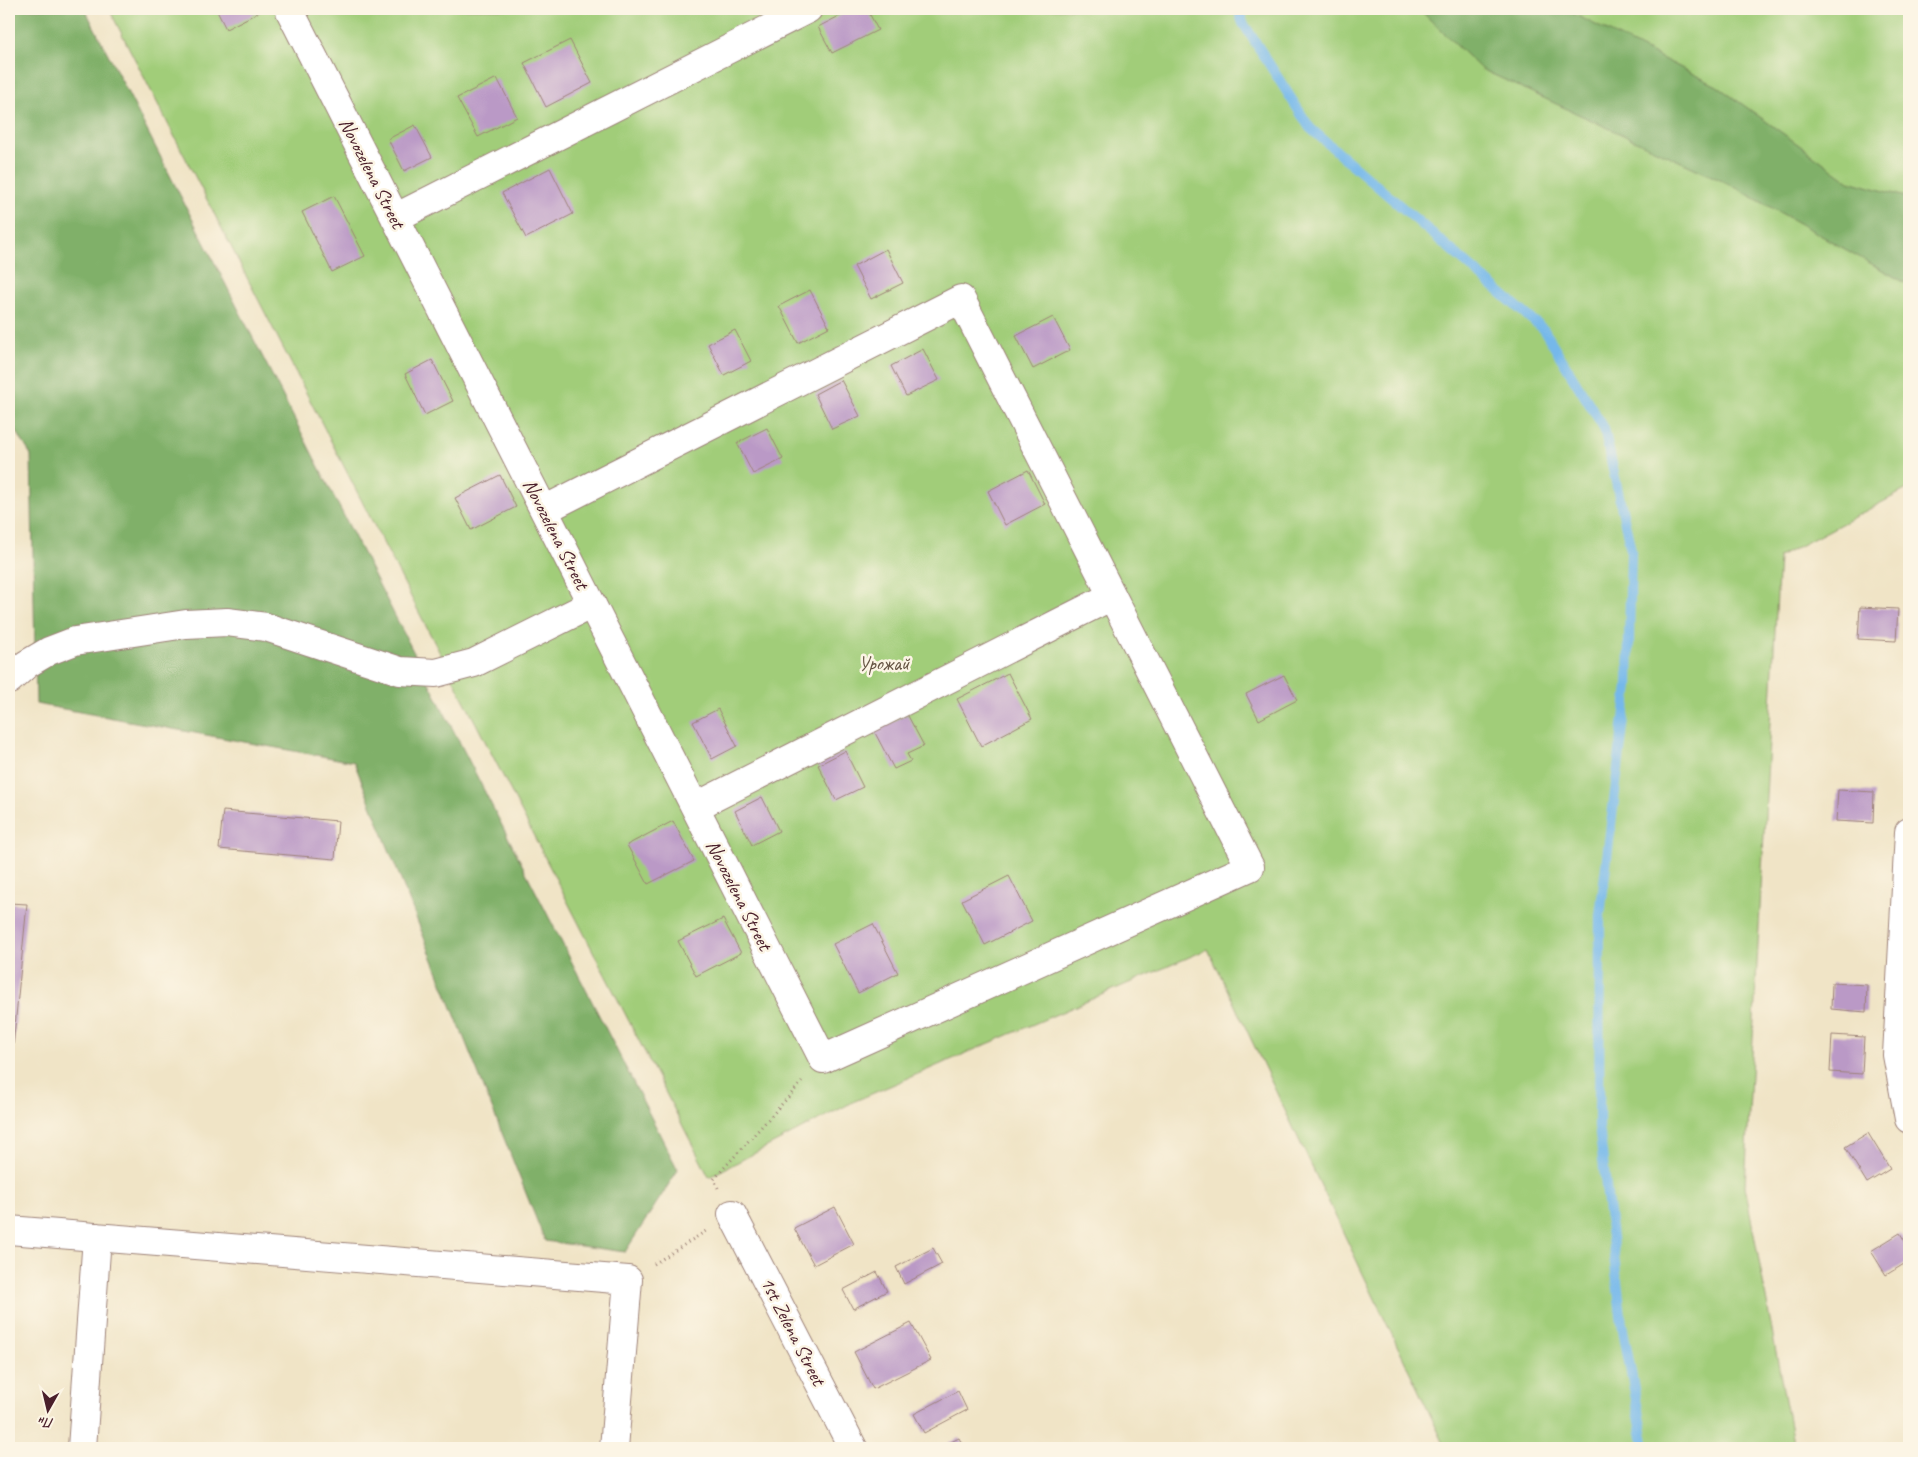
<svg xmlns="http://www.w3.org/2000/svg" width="1918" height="1457" viewBox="0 0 1918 1457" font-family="Caveat,sans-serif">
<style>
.green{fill:#a1cd79;stroke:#767652}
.forest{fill:#80b069;stroke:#65684a}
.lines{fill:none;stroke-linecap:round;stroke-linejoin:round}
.stream{stroke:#75b8ea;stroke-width:10}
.building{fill:#ba99c6}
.minor-casing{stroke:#9d8278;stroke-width:30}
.path{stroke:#9d8278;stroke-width:3;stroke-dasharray:1 4;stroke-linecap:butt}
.minor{stroke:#fff;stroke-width:28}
.labels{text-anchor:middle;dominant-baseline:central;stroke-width:5;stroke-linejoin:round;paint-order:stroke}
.street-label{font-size:20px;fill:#4a1f2b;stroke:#fcf5e5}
.park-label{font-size:20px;fill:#645342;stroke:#fcf5e5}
</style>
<rect width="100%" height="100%" fill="#fcf5e5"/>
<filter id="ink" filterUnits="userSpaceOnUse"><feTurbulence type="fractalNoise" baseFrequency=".02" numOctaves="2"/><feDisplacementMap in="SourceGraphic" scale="10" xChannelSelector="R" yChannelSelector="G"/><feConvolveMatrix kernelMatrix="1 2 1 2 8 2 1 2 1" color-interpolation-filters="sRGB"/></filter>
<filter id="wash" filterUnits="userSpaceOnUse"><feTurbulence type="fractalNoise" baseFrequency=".0096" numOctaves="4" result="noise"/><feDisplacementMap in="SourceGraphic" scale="20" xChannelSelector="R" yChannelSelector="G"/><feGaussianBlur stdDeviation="1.12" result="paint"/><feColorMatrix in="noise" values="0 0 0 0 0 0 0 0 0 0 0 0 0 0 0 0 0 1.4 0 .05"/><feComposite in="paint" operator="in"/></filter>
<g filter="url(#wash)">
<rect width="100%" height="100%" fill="#f0e4c6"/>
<path class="green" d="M109 9H1909V488L1779 557 1745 1186 1794 1448H1446L1208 949 855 1101 709 1177Z"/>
<path class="forest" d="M9 9H85L678 1170 625 1252 545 1241 354 762 36 704 31 455 9 419Z
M1419 9H1564L1717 86 1849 181 1909 198V285L1731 185 1481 69Z"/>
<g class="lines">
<path class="stream" d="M1238 9 1243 23 1310 128 1544 330 1604 428 1631 550 1628 686 1600 915 1599 1126 1622 1324 1645 1448"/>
</g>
<g id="blocks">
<path class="building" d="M216 9H260L261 11 226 29Z
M853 9H867L878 30 832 53 818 27Z
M570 40 592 83 546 107 524 63Z
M497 78 517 117 478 137 457 98Z
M415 125 432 157 404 171 388 139Z
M550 168 573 214 526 238 502 193Z
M334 196 365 256 332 272 302 212Z
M886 249 903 283 871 299 854 266Z
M810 290 829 327 798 343 779 306Z
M1053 317 1070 350 1033 369 1016 336Z
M735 330 751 361 724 375 708 344Z
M923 349 939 380 906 396 891 366Z
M432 360 453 401 425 415 405 374Z
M841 380 860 416 832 429 815 394Z
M767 428 783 459 753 474 737 443Z
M1028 470 1045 504 1005 525 988 491Z
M500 475 516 507 471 530 455 498Z
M1860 607 1898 609 1896 641 1858 639Z
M1008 673 1032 719 981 746 957 699Z
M1284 675 1297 700 1259 720 1246 694Z
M718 709 737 746 712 759 693 722Z
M907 714 924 746 907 754 911 761 894 769 874 731Z
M845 751 863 787 836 800 818 765Z
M1838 790 1874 792 1873 823 1836 821Z
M762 797 779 831 752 845 735 811Z
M223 811 338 821 335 859 219 849Z
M673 821 694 861 648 884 627 845Z
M1009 876 1032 921 985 945 962 900Z
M9 903 27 904 10 1078H9Z
M723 919 741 953 696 976 678 941Z
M873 924 898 973 858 993 833 944Z
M1832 983 1867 985 1866 1012 1831 1009Z
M1832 1035 1864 1037 1862 1074 1830 1072Z
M1868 1133 1890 1169 1867 1183 1845 1147Z
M835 1207 854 1244 814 1265 794 1228Z
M1900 1233 1909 1248V1261L1886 1275 1871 1251Z
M933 1248 942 1264 904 1284 896 1267Z
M877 1272 887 1291 853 1309 843 1290Z
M911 1323 931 1360 873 1389 854 1352Z
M958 1391 967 1410 924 1433 914 1414Z
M959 1438 964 1448H939Z"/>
</g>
</g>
<g filter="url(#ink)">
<use href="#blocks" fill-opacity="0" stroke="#9d8278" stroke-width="1"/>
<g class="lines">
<g class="minor-casing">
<path id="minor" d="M289 9 823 1059 1250 867 961 299 544 510
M395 218 808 9
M9 680 27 664 49 651 75 641 186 624 227 622 266 627 400 671 436 673 474 663 592 604
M695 807 1112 596
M1909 832 1897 1055 1909 1119
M732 1214 853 1448
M9 1230 628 1280 614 1448
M82 1448 97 1237"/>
</g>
<path class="path" d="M718 1188 714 1179 802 1082
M654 1264 706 1231"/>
<use href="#minor" class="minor"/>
</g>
</g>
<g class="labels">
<g class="street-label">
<text transform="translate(372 173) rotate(63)">Novozelena Street</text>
<text transform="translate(556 534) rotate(63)">Novozelena Street</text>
<text transform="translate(739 895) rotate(63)">Novozelena Street</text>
<text transform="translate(793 1331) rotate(63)">1st Zelena Street</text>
</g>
<g class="park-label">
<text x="884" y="663">Урожай</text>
</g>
</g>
<rect width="1918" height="1457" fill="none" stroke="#fcf5e5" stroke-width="30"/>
<g transform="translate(48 1410) rotate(188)" stroke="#fcf5e5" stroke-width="4" paint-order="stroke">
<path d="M0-4L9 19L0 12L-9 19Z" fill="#4a1f2b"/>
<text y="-8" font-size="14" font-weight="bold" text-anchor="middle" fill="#4a1f2b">Пн</text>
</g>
</svg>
